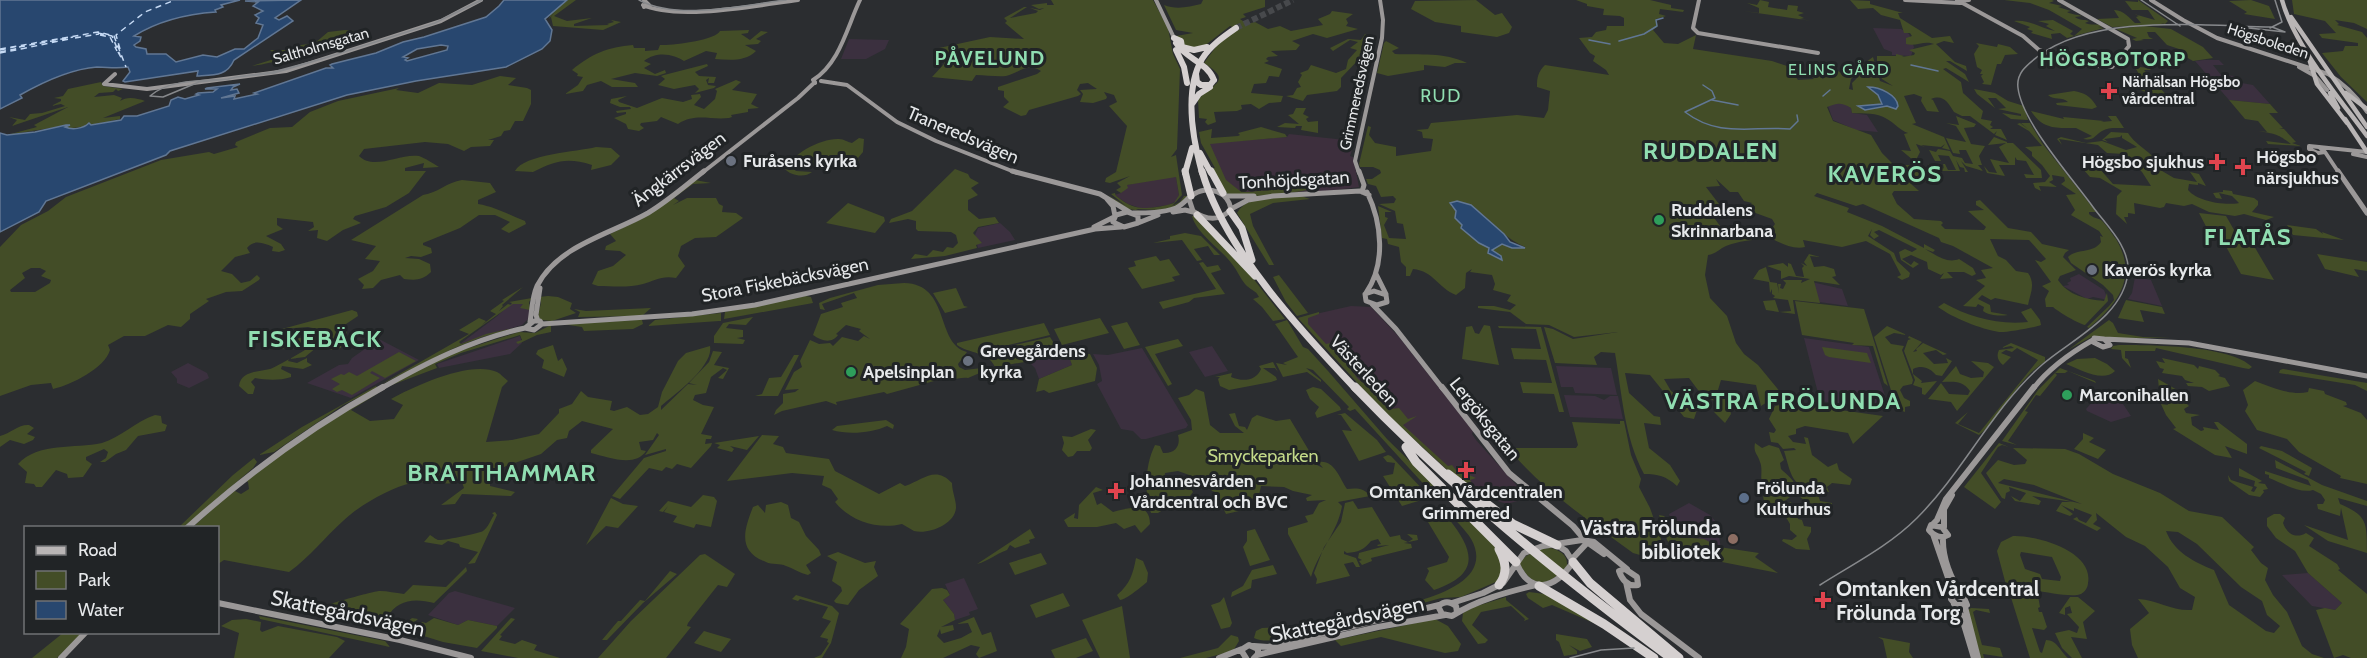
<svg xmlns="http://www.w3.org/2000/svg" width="2367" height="658" viewBox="0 0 2367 658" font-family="Cabin,sans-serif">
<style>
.commercial{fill:#3d2f3d}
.education{fill:#3b303f}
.green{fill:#434d27;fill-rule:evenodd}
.water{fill:#28476f;stroke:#617794;stroke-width:1.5;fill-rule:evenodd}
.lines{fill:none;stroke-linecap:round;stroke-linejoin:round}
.stream{stroke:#617794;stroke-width:1.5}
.ferry{stroke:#c6daf4;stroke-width:1.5;stroke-dasharray:6 4.5;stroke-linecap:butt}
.highway-tunnel{stroke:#47494c;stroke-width:6;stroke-dasharray:6 3;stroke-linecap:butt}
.secondary-far2{stroke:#9b9898;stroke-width:4}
.secondary-far1{stroke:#9b9898;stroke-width:5}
.secondary{stroke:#9b9898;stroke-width:6}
.primary{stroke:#b9b5b5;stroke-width:4.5}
.highway-far2{stroke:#d5d0d0;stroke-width:6}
.highway-far1{stroke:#d5d0d0;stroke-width:7}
.highway{stroke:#d5d0d0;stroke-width:9}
.tram{stroke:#87898c;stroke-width:1.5}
.health-dot{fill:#e0444e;stroke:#212426;stroke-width:2}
.worship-dot{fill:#6b7280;stroke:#212426;stroke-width:2}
.leisure-dot{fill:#2e9e5b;stroke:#212426;stroke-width:2}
.service-dot{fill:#5c6f8a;stroke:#212426;stroke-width:2}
.education-dot{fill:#8d6e63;stroke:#212426;stroke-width:2}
.labels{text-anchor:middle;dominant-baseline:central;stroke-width:6;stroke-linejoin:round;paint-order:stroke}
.far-street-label{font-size:15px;fill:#e6e8ea;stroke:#212426}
.far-poi-label{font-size:15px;font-weight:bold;fill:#e6e8ea;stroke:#212426;text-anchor:start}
.far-neighbourhood-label{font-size:16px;letter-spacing:1.5px;fill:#90deb1;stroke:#212426}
.far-quarter-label{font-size:18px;letter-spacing:1.5px;fill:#90deb1;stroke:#212426}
.street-label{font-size:18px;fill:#e6e8ea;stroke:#212426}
.poi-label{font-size:18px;font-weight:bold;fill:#e6e8ea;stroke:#212426;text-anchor:start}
.park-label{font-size:18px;fill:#c4da89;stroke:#212426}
.far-district-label{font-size:20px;font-weight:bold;letter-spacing:1.5px;fill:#90deb1;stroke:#212426}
.near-poi-label{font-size:21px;font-weight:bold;fill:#e6e8ea;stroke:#212426;text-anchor:end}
.near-street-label{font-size:21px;fill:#e6e8ea;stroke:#212426}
.district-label{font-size:24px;font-weight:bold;letter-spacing:1.5px;fill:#90deb1;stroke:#212426}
</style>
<rect width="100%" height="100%" fill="#2b2d30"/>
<path class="commercial" d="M1289 134 1355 141 1350 156 1353 157 1359 187 1328 191 1231 194 1211 168H1215L1208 153 1210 143 1287 137Z
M1173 176 1176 177 1179 195 1177 201 1168 205 1143 209 1128 204 1114 195 1121 193 1127 185Z
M1351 306 1371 307 1399 337 1473 431 1472 434 1476 440 1528 498 1507 504 1481 496 1474 486H1465L1385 413 1298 318Z"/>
<path class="education" d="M1873 28 1901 29 1909 34 1914 47 1911 56 1892 55V52L1884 49Z
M849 39 889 40 885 49 866 59H841Z
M2204 60H2219L2224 65H2213L2221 75 2235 76 2236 82 2253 85 2270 104 2229 100 2195 61Z
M1835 103 1846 104 1851 108 1852 113 1867 115 1878 132 1856 130 1833 120 1828 106Z
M1000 223 1010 232 1015 240 978 248 975 235 978 228Z
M2079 274 2104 290 2108 300 2093 297 2087 299 2063 286 2069 285 2067 283 2071 281 2070 278Z
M2135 277 2151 280 2162 306 2128 299 2132 293Z
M1816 283 1842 289 1848 306 1797 299 1799 287Z
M525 302 530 309 529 318 522 325 460 344 496 317 512 303Z
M520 336 522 343 510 354 439 368 437 364Z
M1804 338 1869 347 1890 411 1820 401Z
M379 339 419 360 351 398 307 383 339 365 348 364 352 358Z
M1212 346 1228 371 1205 377 1189 352Z
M1142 348 1188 425 1186 428 1146 439H1141L1133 431 1121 429 1097 384 1102 381 1099 365 1093 354 1108 355Z
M1068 354 1072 365 1039 379 1035 368 1028 361Z
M188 363 207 373 209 378 189 388 177 383V379L171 372Z
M1556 366 1611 368 1617 395 1575 393 1573 387H1561Z
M2107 393 2119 398 2131 416 2111 422 2087 411 2086 409 2096 398H2105Z
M1564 395 1595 396 1604 400 1610 396H1618L1623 419 1570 417Z
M1689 503 1710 515 1717 523 1721 549H1686L1674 529 1669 514Z
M2308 573 2342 603 2335 610 2312 606 2282 575Z
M964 578 978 609 969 612 970 615 955 620 954 614 943 600 950 595 945 584Z
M455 591 515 608 497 626 468 620 458 625 428 615 449 593Z"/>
<path class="green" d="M568 0H576L554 16 567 21 592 18 574 24V26L609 25 607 24 614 22 611 20 621 22 603 30 553 26 551 17 555 11 549 19 551 13Z
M1051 0H1153L1168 28 1173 54 1180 69 1177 149 1171 157 1176 155 1182 195 1172 206 1180 202 1184 196H1188L1175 207 1162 210 1136 209 1140 211 1124 208 1108 195 1126 206 1111 194 1115 193C1115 196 1118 197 1123 201 1138 212 1157 208 1174 203L1179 195 1176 177 1127 185 1128 188 1121 193 1116 190 1121 187 1117 183 1130 176 1110 183 1105 182 1106 178 1116 172 1127 126 1109 106 1117 102 1114 95 1104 92 1107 97 1106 99 1093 103 1080 102 1083 94 1080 90 1097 89 1088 83 1080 84 1077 90 1081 94 1078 96 1029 110 1026 115 1021 116 1003 107 1009 102 1004 97V91L998 90V87L1037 74 1041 71C1026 62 1020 73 1006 76 997 77 986 75 976 75L972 81 932 77 944 64V59L934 58 938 56 939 48 990 37 1024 39 1005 23 1007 21 1004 18 1024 7H1027L1010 18 1036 13 1038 11 1030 8 1040 10 1044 8 1039 9 1031 5 1047 3V5H1054Z
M1203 0H1265V7L1243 14 1246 17 1240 19 1247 24 1255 22 1268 29 1280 26 1291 31 1323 25 1318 19 1330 14 1332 11 1353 14 1346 19 1348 23 1346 26 1358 29 1327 38 1313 34 1292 41 1300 45 1296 50 1271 51 1278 56 1268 57 1266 59 1269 61 1264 63 1282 69 1279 77 1269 76 1266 83 1254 84 1251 93 1283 96 1281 102 1269 103 1259 109 1251 104 1241 105 1242 109 1237 111 1214 112 1216 122 1208 125 1205 122 1207 119 1199 118 1198 100C1210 84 1235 82 1204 63L1218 44 1239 29 1230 26 1203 47 1189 49 1176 36 1193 33 1176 30 1164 5C1176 10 1189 7 1201 4Z
M1476 0 1495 15 1502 13 1512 27 1509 33 1497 37 1461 32V26L1435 22 1411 9 1415 1Z
M1576 0H1650L1671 5V8L1684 10 1683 12 1660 9 1659 14 1666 16 1656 19 1658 26 1653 30 1664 43 1678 44 1696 35 1693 49 1772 61 1805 72H1792L1798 80 1814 79 1809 74 1810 72 1817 73 1823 79 1825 76 1822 73 1835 75 1838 71 1845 75 1849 74 1844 70 1855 75 1851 79 1849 89 1853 90 1852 83 1857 78 1858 68 1873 57 1880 81 1893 86 1882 79 1879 73 1885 69 1877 66V56H1896V54L1904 56 1902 57 1914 55 1915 53 1909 50 1934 44C1924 40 1916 47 1906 44V38L1912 36 1910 33H1904L1900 20 1881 15 1873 8 1858 9 1850 0 1870 1V4L1903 13H1898L1900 18 1932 38 1950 36 1954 43 1944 41 1936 44 1955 62 1966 66 1967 71 1950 61H1946L1965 74 1969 82 1946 68 1943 69 1961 82 1963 93 1983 111 1981 119 1992 121 1990 125 1993 127 1990 129H2001L2007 140 1995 135 1997 131 1994 134 1970 116H1962L1954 112C1948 102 1943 94 1931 99L1933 100 1939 112 1927 111 1921 101 1922 97 1914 94 1904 96 1916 123 1912 124 1944 137 1950 150 1942 148 1945 144 1941 147 1921 145 1925 147 1916 144 1920 152 1917 158 1923 162 1917 160 1919 165 1901 150 1911 151 1904 134 1908 133C1899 130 1895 123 1887 119 1876 112 1865 114 1852 113L1851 108C1841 102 1837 103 1827 107L1833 121 1871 135 1882 153 1894 165H1911L1928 182 1919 180 1910 183 1919 191H1894L1892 194 1897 204 1914 219 1941 221 1943 223 1941 225 1945 229 1984 230 1986 227 1968 211 1984 210 1976 205V201L1980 200 2008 228 2031 232 2042 244 2069 250 2065 253 2063 257 2076 270 2060 276 2058 280C2069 296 2086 299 2104 301L2107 293 2108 301 2085 325C2079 324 2057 311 2053 307H2046L2045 299 2049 291 2042 286 2051 282 2035 260 2041 262 2046 259 2029 240 1990 239 1998 256 2006 260 2016 271 2028 273C2036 284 2030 294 2028 305L1995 298 1991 300 1982 295 1978 299 1990 305 1991 312 2008 315C2000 316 1990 316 1983 311L1984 307 1978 304 1976 307 1963 306 1985 286 1976 280 1986 278 1981 270 1993 268 1953 246 1941 242 1939 238 1863 204 1856 206 1817 193 1814 196 1849 208 1847 212 1882 226 1924 248V244L1935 250 1933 252 1925 249C1936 255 1947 264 1959 259L1973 268 1976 274 1972 276 1964 272H1947L1953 278 1940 279 1944 273 1941 275 1928 269 1927 262 1911 255 1902 259 1911 265 1914 261 1919 264 1913 268 1901 260 1899 252 1905 249 1912 252 1917 249 1879 230 1874 232 1879 236 1874 239 1870 235 1872 229 1868 236 1894 253 1897 261 1910 273 1909 277 1902 280 1897 277 1901 275 1890 254 1866 241 1842 247 1803 240 1805 247C1792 250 1778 242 1767 236L1773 234 1770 231 1775 224 1772 219 1750 211 1731 212 1733 208 1745 209 1752 203 1744 201 1738 192H1730L1716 179 1720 186 1706 187 1719 204 1715 206 1719 209 1710 212 1720 226 1717 233 1721 235 1746 226 1765 239C1751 240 1739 241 1726 246 1719 249 1716 254 1708 255L1705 275 1710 298 1727 316 1736 343 1744 354 1758 365 1781 393 1761 406 1756 385 1721 380 1718 390 1728 400 1731 414 1725 423 1714 412 1721 406 1698 390 1689 378 1664 379 1671 391 1697 410 1694 419 1684 417 1650 375 1625 373 1629 393 1654 416 1660 417 1661 425 1644 423 1649 448 1670 465 1680 481 1677 486C1666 476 1658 474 1644 474 1624 437 1622 394 1615 353L1601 352 1594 357 1597 365 1555 363 1544 327 1553 329 1573 339 1618 332 1574 337 1549 325 1526 324 1510 312 1478 308V306H1494L1510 310 1516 305 1507 301 1511 295 1493 290 1495 284 1492 275 1470 272 1472 269 1466 273 1465 288 1456 295C1438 288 1434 271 1413 269L1410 276H1406V267L1401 262 1399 247 1388 244 1387 239 1382 238 1378 206 1392 212H1385V217L1388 218 1384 225 1389 238 1406 239 1403 224 1397 223 1395 211 1379 204 1394 203 1396 199 1393 196 1381 197 1376 186 1368 184 1366 179H1372L1381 173 1380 170 1373 167H1360L1359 164 1368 126 1371 127 1369 135 1375 143 1396 147V156L1431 151 1433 139 1423 138 1422 132 1416 130 1428 129 1431 123 1517 115 1544 118 1548 110 1550 91 1537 87C1537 77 1538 72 1545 65L1609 75 1606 70 1593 61 1595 56 1590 53 1579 38 1592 37 1596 32 1606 30 1607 26H1624V18L1620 16 1603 15 1604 9 1587 6V4ZM1462 203C1469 207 1475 208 1482 214 1498 227 1506 239 1525 247L1512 248 1502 244 1493 247 1492 250 1501 256 1502 260 1489 254V248L1479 243 1461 228 1462 225 1455 217 1456 211 1451 206Z
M1760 0 1769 2 1768 7 1787 10 1788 5 1798 6 1797 11 1804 13 1798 15 1804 18 1800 19 1812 21 1743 11 1759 13V8L1747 3 1757 5Z
M2004 0H2052L2054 1 2049 3 2062 6 2058 7 2071 11 2067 12C2072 15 2077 14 2082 16L2075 17C2080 21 2084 19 2089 21L2085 23C2091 26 2097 23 2103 26L2098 27 2104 28 2067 38 2060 33 2051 34 2052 39 2031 33 2033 31 2027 29 2030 27 2014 21C2029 19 2040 28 2055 31L2046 26 2049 24 2038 21 2053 20 2073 31 2070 34 2074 36 2082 29 2049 10 2030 3Z
M2138 0 2168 21 2165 24 2161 23 2165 25 2112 27 2097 19 2119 18 2114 10C2125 11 2128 17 2135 23H2141L2136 17 2139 16 2134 14 2155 20 2148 10H2132L2125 1 2138 2Z
M2251 0 2269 6 2275 19 2244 14 2247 12 2229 1Z
M2292 0H2367V29L2354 23 2335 20 2339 24 2337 25 2362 32 2367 38V102L2341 77 2322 53 2343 51 2345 46H2358V43L2322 38 2319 34 2336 33 2325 21 2294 14Z
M2144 26 2171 29 2203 47 2213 58 2193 61 2186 57 2179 49 2167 45 2155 32H2147L2149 37 2153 39H2141L2144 40 2136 41 2132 39 2137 38 2116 29Z
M345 30 362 32 365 35 364 38C352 41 338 53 328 45H314L293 53 310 52V55L282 64 287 61C277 60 264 65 252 66L274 59 275 54 270 50H292L301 45 315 43 328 32Z
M749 30 748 33 741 34 750 40 761 31 768 32 756 39 761 41 758 44 745 45 756 51C745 62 729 60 715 59L717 53 706 51 684 61C675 55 658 50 644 61L651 64 644 68 655 74 665 70 666 73 657 76 635 73 611 79 635 83 638 87H612L601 81 587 85 583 91 565 94 578 85 583 77 577 76 578 74 572 70C591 54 608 47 633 45L634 48H645V51L658 50 660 45C671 46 716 40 720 31Z
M1365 34 1369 37 1364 47 1363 55 1341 78V87L1337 91 1307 95 1303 101 1286 96 1293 95 1297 88 1301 87 1298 82 1302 75 1300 73 1308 70 1311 65 1336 73 1346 69 1348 60 1357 50 1350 48 1358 42 1350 40 1333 51 1330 48 1348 39 1361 40Z
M1386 41 1399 48 1392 51 1395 54C1420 55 1444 52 1467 63H1455L1445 67 1424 65V70L1388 76 1377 73 1384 43Z
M1976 43 1997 47 1998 44 2010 47 2018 54 2005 55 2001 64H1997L1991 85 1982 84 1984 82 1981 76 1983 74H1980L1982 70 1977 67 1974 54 1979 46Z
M707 64 708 66 695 72 699 76 716 77 714 83H708L709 78 706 80 708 85 716 86 714 88 695 93 699 89 695 85 674 89 658 85 665 79 661 76 664 75Z
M2140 67 2149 68 2151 70H2144L2170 99 2163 102 2150 101 2145 92 2141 90 2133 81H2143L2136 69Z
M500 76 516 78 508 85 527 88 531 90V104L523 121H515L510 130 504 131 501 136 488 140H494L490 146 471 147 464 151 448 144 425 142 364 149 359 156C374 171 400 153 419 156 425 158 434 164 439 167L423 168 424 163 405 168V171H426L409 193 386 207 355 216 353 219 361 223 343 230 327 241 317 238 318 230 308 231 314 227 313 222 277 218V225L283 229 266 236 281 244 285 250 279 252 272 251 273 247C264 243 254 239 247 248L250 253 235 257 221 271 232 274 241 283 250 281 257 275 260 278 259 280 242 291 226 292 206 299 209 301 190 314V319L181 327 168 325 145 336H124L108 345 110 350C105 368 71 385 53 389L51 383 31 385 0 396V247L21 225 48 211 66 197 161 160 209 152 214 154 238 147 235 145 236 142 270 128 292 127 310 112 338 101 399 88 396 90 418 93 439 83 472 85ZM31 268H40L46 271 41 276 51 280 50 283 35 292H11L10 290 25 278 22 273Z
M736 80 741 82 732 90 757 94 751 104 759 108 748 109V112L731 115 732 117 729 118C709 120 695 113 678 124L661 117 657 121 641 123 640 125 644 128 639 131 628 129 626 124 614 118 626 114V112L617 113 616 111 631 109 630 107H620L610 103 611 99 627 96 618 100 619 102 637 108 662 98 683 102 692 99 691 95 700 94 701 97 694 105 704 109 715 99 717 91 715 89Z
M101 82 103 86 123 89 118 91 116 89 113 92 99 93 94 97 114 95 122 98 120 101C127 96 137 98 145 101L103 118 120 116V119L110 121 108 127 107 122 90 125V123L84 127 71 128 70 133 65 127 69 125 7 135 37 127 34 125 36 124 68 107 12 126 17 120 9 117 25 120 30 114 42 113 65 106 61 104 51 106 61 101V99L54 98 63 96 68 89Z
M1974 89 1995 93 2008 101 2024 106 2028 120 2011 119 2002 113 2021 116V114L1998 109 2006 108 1996 98H1988L1995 108 1977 94Z
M2074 91C2084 93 2090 95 2097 107L2092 109 2057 105 2056 103 2068 102C2062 96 2054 101 2048 95Z
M2229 100 2270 104 2278 113H2269L2283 128H2279L2284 129 2296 142 2292 143 2301 146 2268 144 2266 141 2291 144C2278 134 2276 134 2258 131L2267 132 2258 121 2245 119Z
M1296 108H1306L1303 114 1309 117 1306 119 1308 122 1318 121V133L1301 130 1302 126H1296L1295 128 1277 127 1285 123 1299 124 1288 115 1293 114Z
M2031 111 2064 119 2063 117 2104 121 2101 122 2112 121 2108 116H2116L2124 128C2117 128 2108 127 2102 131 2094 136 2094 141 2083 139L2092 136 2076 128C2057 128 2043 130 2031 111Z
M1956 116 1976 124 1974 127 1964 128 1971 144 1985 146 1979 156 1982 165H1978L1983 171 1966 166 1961 161 1968 172H1965L1964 168 1960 167 1956 160 1960 171H1936L1935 168 1930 167 1928 164 1942 166 1944 169 1943 164H1945L1948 170H1956L1949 156 1938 155 1941 161H1935L1929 150 1936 152 1938 149 1950 151 1953 156 1962 158 1965 163 1973 164 1966 150H1959L1960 154 1953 153 1946 138 1966 142 1956 126 1946 123 1959 125Z
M2020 123 2028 129 2021 123H2030L2042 143 2096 212H2089V214C2093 218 2097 218 2101 220 2106 224 2112 234 2116 239 2138 276 2119 303 2089 328L2087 327 2109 306 2114 300 2113 295 2103 285 2071 263 2068 257C2077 248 2093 254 2101 242L2100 236 2103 237 2099 231 2071 215 2075 210 2066 195 2076 194 2061 184 2065 181 2064 177 2052 175 2053 180 2049 182 2057 187 2039 186 2041 191 2035 188 2033 183 2045 182 2050 176 2042 165 2032 156V152L2025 147 2042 146 2029 131 2017 124Z
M1261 127 1285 134 1287 137 1210 144 1226 180 1240 191 1247 192 1304 187 1302 183H1306L1307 190C1294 193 1235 200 1226 193 1218 187 1215 177 1211 168H1215L1201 143 1199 132 1212 129 1211 138 1238 136 1240 135 1238 133Z
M2111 132 2128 133C2137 147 2151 150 2161 167L2157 168 2174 178 2197 182 2190 172 2199 174 2206 186 2198 183V185L2189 184 2188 190C2197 201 2224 206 2239 203L2232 196 2219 193 2222 199 2216 198 2213 193 2223 192V190L2232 191 2233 194 2254 198 2258 201V205L2252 212 2274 217 2266 220 2244 214 2235 216 2209 212 2192 204 2184 206 2166 203 2164 207 2160 208 2134 203 2135 214 2128 213V217H2124L2127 224 2116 214 2117 196 2122 191 2100 178 2090 177 2082 168H2099L2113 184 2151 186 2142 172 2124 154 2107 153 2098 145 2059 139 2062 145 2057 139 2061 137 2086 143 2102 141 2126 150 2137 147 2122 138V135L2120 137 2104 139 2108 142 2102 140Z
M1994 137 2007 142V143H2013L2041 170 2042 178H2026L2024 174 2034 175 2026 161 2017 160 2015 157V165H1999L2005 176 1987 173 1984 166 1989 172 1997 173 1990 159 2009 163 1999 147 2006 143 1988 145Z
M859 138 864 139 863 152 858 158 859 161C852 164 849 168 841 169 825 170 808 161 792 167L796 171 812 172C805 178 791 176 785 169 792 154 821 138 839 139 844 139 847 142 852 143Z
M596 147 611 148 620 156 611 165 591 170 592 165C567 157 555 161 533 172L515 171C524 154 577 152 596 147Z
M955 169 968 174 970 178 979 183 971 188 978 195 968 200V210L979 219 995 217 999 223 978 227 973 233 982 243 976 245 977 248 945 256 911 259 915 254 927 256 933 250 943 252 947 247 953 248 958 243 956 235 951 232 918 231 916 229V221L908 219 889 223 891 219 912 211Z
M462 180 490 183 496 192 478 200V204C496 207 509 215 525 221L526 224 509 233 501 229 510 222 495 215H479L460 228 423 243V245L431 248 432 253 421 257 411 256 405 258 419 259 430 264 431 272C422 281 415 280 404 279L400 275 381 280 373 288 362 289 364 285 358 279 373 271 380 261 365 259 376 246 351 240 423 195C438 193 447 182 462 180Z
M695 180 711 183 693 184 674 198 679 201 673 205 687 198H716L719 204 723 206 722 212 736 213 743 218 716 237 695 238 681 246 678 256 685 266 676 278C662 275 654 281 643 284 628 288 612 286 598 286L592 284 598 271 613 266 626 255 620 251 605 250 606 246 616 241 610 234 637 221Z
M1301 196 1310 199 1273 203 1250 214 1253 226 1274 265H1269L1237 213C1248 193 1281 197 1301 196Z
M848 203 884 217 885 221 875 233 826 223Z
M2199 213 2226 216 2241 242 2212 238Z
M1192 216H1194L1241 263 1285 319 1273 321 1262 307 1253 299 1259 297C1256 290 1250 290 1245 284 1240 278 1237 270 1232 264 1221 249 1196 233 1192 216Z
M2287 225 2316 229 2323 234 2322 232 2344 240 2293 235Z
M1185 233 1201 236 1220 255H1214L1208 246 1194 249 1202 260 1197 261 1182 240 1153 243 1170 239V236Z
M2223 241 2254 246 2274 280 2241 274Z
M1809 254 1820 257 1810 256 1814 267 1824 266 1834 269 1836 276 1832 277 1840 285 1814 281 1820 303 1793 300 1795 314 1766 310 1763 301 1775 300 1779 312 1791 311 1788 300 1773 298 1775 296 1772 294V289L1770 293 1769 282 1753 279 1759 270 1766 267 1770 282 1777 283 1779 293 1778 284H1781L1780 288 1783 289 1786 283 1783 280H1802L1801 283 1810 279 1789 276 1781 279V271L1767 266 1783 263 1788 267V263L1791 264 1796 276 1804 277 1802 268 1804 266 1801 263 1807 266 1804 262Z
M2317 254 2367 262V271L2354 269 2359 277 2325 269Z
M1156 256 1160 261 1169 259 1180 275 1172 277 1175 281 1142 289 1128 268 1136 266 1134 261Z
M1203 262 1207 267 1218 265 1221 270 1211 273 1225 294 1194 298 1189 302 1163 309 1159 302 1216 289 1199 263Z
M1279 275 1308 313 1297 316 1286 302 1273 277Z
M904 283C951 284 935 344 967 352L958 364 959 367 965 370 990 367 989 369 968 378C958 377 953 382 945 378L887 394 884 392 836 402 837 405 826 401 782 411 774 415 776 410 783 403V394L795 392 799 389 785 390 794 372 802 367 800 361 810 340 819 344 830 343 833 346 842 337 858 341 864 336 870 339 859 331 861 329 846 325 836 334 838 335C832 344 821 341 813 335L821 314 843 307 841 303 857 298 854 293 822 304 825 310 820 309 819 303 830 298 878 285Z
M523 287 502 305 503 306 499 311 508 304 511 305 512 303 509 302 532 298 529 302 530 310 520 308 523 304H513L459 342 461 344 486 334 514 328 482 337 452 349 380 385 469 334 459 330 479 318 486 321 482 325 496 314 490 311 504 301 502 300Z
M956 288 964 306 968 307 945 313 933 293Z
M548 296 558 297 572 303 570 309 576 313 552 321 541 320 538 316 541 303 539 297Z
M805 296 811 297 813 303 724 319 725 312Z
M2126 300 2162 307 2165 314 2140 310 2144 322 2118 318Z
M1795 301 1864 309 1888 386 1884 383 1873 346 1852 345 1854 343 1802 335Z
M1944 303C1969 317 1997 325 2028 322L2021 312 2031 308 2040 320 2041 325C2037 327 2004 333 1999 332 1981 329 1953 318 1938 307Z
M651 308 642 316 578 317 580 312 574 309 586 311Z
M352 310 357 312 358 316 346 324 347 336 341 343V348L331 350V345L323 342 305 357 289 359 288 361 297 363 307 358V362L312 365 303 369 282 366 281 369 291 374V377C279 381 266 380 255 378L251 382 255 387 253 394H248L239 386C241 371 258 372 270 369 274 368 304 351 308 348L300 344 278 350C284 329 291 341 300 338 305 337 311 334 315 332L317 329 308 327 282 329Z
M1319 312V314L1308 318V324L1326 344 1331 343 1358 379 1375 391 1391 409 1399 408 1408 419 1417 416 1403 425 1448 466 1452 465 1459 474H1467L1476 478 1470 480 1473 485 1465 486 1385 413 1298 318Z
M721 313V321H719L648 326 655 320Z
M753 317 746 325 729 324 726 328 743 330V337L737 338 745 340 743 344 714 343V336L723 323Z
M1100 318 1109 333 1062 345 1054 329Z
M636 320H642L643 324 633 329 584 331 582 327 562 324Z
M1287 320 1303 347 1308 349 1328 371 1387 439 1433 484V491H1430L1355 409 1350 411 1347 409 1349 407 1313 370 1306 368 1321 380V382L1307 372 1283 377 1276 363 1287 365 1283 363 1298 357 1275 324Z
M2109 320 2113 323 2118 333 2143 337 2171 338H2106L2093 336 2068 350Z
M1127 322 1140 345 1124 349 1111 326Z
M1044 323 1050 335 1000 347 1011 346 1013 350 1017 351 1015 345 1050 337 1059 351 1065 355 995 367C988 351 969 354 957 345V343Z
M551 325V332L537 335 518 344 516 342 522 340 520 335 461 353 435 364 437 368 384 388 450 354 519 332 535 333Z
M1484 325 1490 326 1499 365 1462 359 1466 327 1472 326 1475 333 1479 334Z
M1498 326 1541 327 1564 412H1559L1554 394 1523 393 1520 382 1552 383 1546 360 1514 359 1511 348 1541 349 1536 329 1499 328Z
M1887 326 1907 335 1894 333 1885 337 1891 344 1904 346 1902 350 1913 380 1912 384 1903 386 1900 390 1904 398 1910 401V406L1905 407V412L1897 409 1874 337Z
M1909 336 1922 342 1913 352 1917 351 1916 349 1923 343 1947 354 1943 355 1936 350 1923 353 1934 364 1948 363 1946 358 1952 361 1942 376 1936 375C1931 369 1923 364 1913 369V374L1922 381 1921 383 1937 381 1925 395 1922 394V388L1913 385 1915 380 1904 351 1908 340 1911 339 1908 338Z
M1178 339 1183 346 1155 354 1172 384 1168 386 1145 347Z
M2011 343 2045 357V362C2017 378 2003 416 1979 435L1955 423 1968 412 1958 424 1979 433 2038 360 2017 348 2012 352 2006 350 2001 353 2011 357 2003 365C1998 361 1996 356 1999 350L2014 348 2011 346 2001 348Z
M553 345 558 361 562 358 567 369 564 377 542 368 544 360 536 354 538 350Z
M2119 345C2148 345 2231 345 2252 367L2249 369 2243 368 2156 348 2155 351H2125V358L2128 359 2131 368 2122 358 2121 350 2111 349 2113 346Z
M710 346C714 366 675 394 661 406V410L688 384 697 385 689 383 709 362 713 351 722 352 714 365 729 368 723 379 718 378 727 370 723 368 711 377 706 393 695 395 693 400 703 405 714 407 701 434 712 436 711 439H706L705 444 712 443 711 446 691 468 677 464 672 469 666 467 662 471 649 468 620 499 612 496 644 458 666 451V449L645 455 659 435 657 433 653 440 639 442 641 450 646 451C635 468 608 457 591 453V450L613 429 582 421 569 431 567 438 557 440 541 454 506 466 490 476V486L515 492 511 496 462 494 455 504 441 505 464 488 462 482C444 486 426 480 412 483 391 487 357 507 343 521 324 538 310 557 289 572L224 560 218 564V528H192L233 490 241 494 249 489 248 482 245 480 320 425 382 391 351 410 370 421 394 419 403 405 391 399C414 386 471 360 497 372 501 374 504 378 508 381L502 387 486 442 512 440 539 434 559 413V409L572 404 581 391 588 397 612 401 610 410 614 411 627 407 640 415 648 414 658 407 662 392 678 361 686 353Z
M1822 347 1867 353 1871 363 1829 357 1825 355Z
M399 352 416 361 385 378 372 371 370 373 380 378 352 395 342 390 337 392 332 389 340 384 331 379 341 374 344 375 349 372 357 376Z
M1068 354H1090L1097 368 1095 381 1049 393 1044 390 1036 392 1039 379 1072 365Z
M794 355H799L778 396H755L762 394 769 378 781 377Z
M2095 358 2107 364 2115 371C2103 383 2079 369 2066 364L2077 359Z
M2162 358 2194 365 2198 369 2199 366 2215 370 2220 375 2218 376 2225 378 2230 386 2209 391 2202 387 2188 386 2186 383H2194L2185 380 2182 376 2162 373 2164 369 2160 368 2156 361 2165 363Z
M1971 361 1988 363 1994 367 1957 411 1951 402 1928 399 1934 392 1940 395 1934 392 1941 383 1949 394 1968 395 1970 391C1962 380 1953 382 1942 382L1956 366 1960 374 1971 378 1983 377 1984 372Z
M1273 362 1278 372 1275 368H1263L1276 377 1277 380 1271 382 1229 390 1220 386 1218 379 1220 377H1215L1232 373 1231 377C1243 382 1256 381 1261 369L1259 366Z
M2060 368 2095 381 2096 383 2068 371 2065 373H2055L2057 375 2040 396 2036 395 2025 411 2028 412 2008 441 2017 445 2002 441 2038 390Z
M2283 369 2367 383V391L2355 385 2279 373 2280 370Z
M2158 379 2179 391V396L2189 406 2184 409 2186 413 2200 415 2191 417 2192 425 2201 431 2204 430 2203 427 2219 430 2214 422H2218L2247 444V454L2225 446 2232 458 2215 455 2173 429 2176 428 2166 415 2161 404 2168 405 2166 399 2160 398Z
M2255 381C2271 387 2291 396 2308 392L2309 388 2324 391 2325 394 2346 402 2347 405 2343 406 2361 413 2367 420V484L2340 478 2341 476 2299 452 2287 439 2257 430 2245 411 2248 405 2243 390Z
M376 386 378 388 343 405 274 452 259 455 302 427Z
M1313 387 1321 389 1340 407 1341 410 1317 418 1315 413 1319 407 1310 399 1306 390Z
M1196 389 1204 392 1210 425 1220 433H1244L1235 426 1229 414 1235 413 1239 426 1245 427 1247 430 1252 418 1257 415 1276 421 1290 419 1311 454V462L1323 468 1318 462C1334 459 1339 477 1347 489 1357 488 1364 488 1370 496L1338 502 1342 506C1338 531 1319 551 1311 577L1288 534V528L1308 522 1305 516 1313 514 1319 503 1326 500 1307 501 1306 498 1312 495 1293 491 1284 487 1261 486 1259 495 1248 501 1252 508 1226 514 1215 492 1212 491 1206 481 1178 471 1165 473 1163 487H1177L1179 480 1186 481 1193 492 1190 496H1181L1167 503 1166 508 1158 513H1151C1144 493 1145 465 1155 445L1160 446 1163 453C1175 454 1181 446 1178 435L1192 430 1191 420 1178 398 1189 395Z
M1790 403 1883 416 1853 444 1848 433 1805 426 1796 429V434L1788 436 1793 442 1806 444 1804 437 1808 438 1812 455 1828 467 1837 463 1839 470 1852 479 1850 485 1832 483 1827 487 1829 492 1817 491 1820 501 1832 503V509H1807L1808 516H1797L1798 519 1802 520 1804 526 1811 527V532L1807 539 1810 550 1796 549 1782 541 1783 539 1792 540 1797 536 1790 530V524L1784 514 1790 502 1801 508 1807 503 1798 495 1802 486C1790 481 1788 462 1784 451L1796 450 1794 448 1783 449 1778 443 1771 442 1769 432 1774 433 1776 430 1769 419 1775 406Z
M1345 413 1377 440 1386 452 1359 461 1342 430 1352 431 1341 415H1337Z
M155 415 161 416 162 423 167 425 165 431 138 436 126 450 116 454 105 462H100L106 458 108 452 104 449 86 457V460L92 464 83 477 68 478 67 474 56 470 42 487H36L34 484 25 483 27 472 18 464C38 442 75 449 102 443 120 438 136 421 155 415Z
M886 420 894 425 893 429 887 426C872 433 848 435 832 430L837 426Z
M1620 421H1624L1631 455 1641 479 1639 487 1650 508 1661 539V544L1658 547 1655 545 1640 555 1633 553C1590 521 1542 490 1508 448H1576L1578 445 1572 422 1620 424Z
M29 425 34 428 27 434 35 437 33 440 24 444 10 440 0 447V436C11 433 19 424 29 425Z
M1091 429 1096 430 1088 440 1092 448 1090 451H1077L1073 456 1068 457 1062 450 1064 443 1062 436 1072 437Z
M2083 433 2094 438 2089 442 2106 450 2098 459 2074 449 2083 439Z
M762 435 779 436 773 444 783 447 786 453 829 459 835 471 879 494 900 483 905 486C923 480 935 465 952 483 952 491 956 500 956 507 956 524 928 535 914 531 910 529 906 526 902 524 878 530 850 521 835 502L838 499 831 489 822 485 824 476 792 473 727 481Z
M759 436 747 450 730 446 734 449 732 452 717 448 720 445 714 443Z
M1755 443 1762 448 1769 445 1779 448 1784 460 1780 463 1781 469C1788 476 1799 482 1794 494L1782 503V508L1773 514H1768C1765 501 1758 495 1770 486L1762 483C1760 477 1763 469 1760 462 1758 454 1753 453 1755 443Z
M1999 443 2009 447 2002 445 1998 447 1981 473 2001 502 1995 509 1964 487Z
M2261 446 2282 451 2312 468 2309 476 2304 474 2306 472 2259 448Z
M2013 448 2065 449 2079 454 2113 474 2160 493 2189 511 2222 517 2254 547 2251 550 2261 563 2268 568 2265 580 2273 595 2287 612 2302 646 2312 654 2324 658H2138L2132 645 2130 629 2149 613 2138 599C2159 600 2170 611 2192 610L2195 597 2180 588 2168 567 2145 546 2126 537 2096 513 2097 520 2093 524 2101 528 2097 531 2073 519 2077 517 2079 520 2086 523 2092 515 2074 508V511L2061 505 2073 514 2070 516 2056 511 2062 502H2073L2032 496 2041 501 2039 505 2015 501 2011 496 2020 501 2026 493 2009 487 2010 491 2006 493 2005 499 2002 498 1986 473 1998 460 2014 465 2025 464 2027 460ZM2004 479 2034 485 2082 504 1998 483ZM2166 531 2178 532 2197 544 2241 587 2262 601 2267 615 2280 626 2274 633 2266 631 2229 605 2214 570C2194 562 2174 552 2166 531Z
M1388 455 1391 456 1427 494 1425 499 1402 506 1383 476 1393 474 1395 463 1387 462 1383 457Z
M254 458 257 462 253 468 184 527 178 528 233 475Z
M2275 460 2322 485 2367 501V506L2338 498 2340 504C2367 516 2367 521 2367 553L2328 541 2304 525 2348 540 2341 508 2340 516 2318 509 2317 504H2323L2325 500 2321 494 2313 490C2300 494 2282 483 2269 478V475L2265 474V471L2311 486 2308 480 2276 468Z
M2239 468 2262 481 2258 483 2265 484 2268 489 2263 490 2264 492 2260 497 2249 495 2229 481 2228 475 2231 480 2253 487 2251 491 2254 492 2257 487 2254 486 2255 481 2239 476Z
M1096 487 1103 490 1093 493 1097 505 1101 503 1113 512C1128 508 1150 501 1150 524L1141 533 1135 525 1124 529 1116 523 1097 527H1068L1064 520 1075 513 1074 518 1078 519 1079 505Z
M703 495 714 497 717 501 711 527 696 524 694 528 673 522 677 516 664 512 668 506 663 512 659 511 668 501 691 507Z
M611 498 623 504 638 506 618 528 606 526 586 545Z
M1353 501 1358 509 1372 507 1390 537 1400 535 1401 539 1408 542 1413 539 1407 534 1417 535 1418 540 1404 543 1411 544 1412 548 1371 558 1372 561 1362 565 1359 561 1362 560 1358 558 1359 553 1389 545 1378 546 1377 545 1381 544 1378 539 1371 541C1364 550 1358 552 1347 553L1344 551V554L1356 558 1360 567H1356L1353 562 1344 564 1350 576 1316 584 1317 579 1314 573 1324 547 1341 522 1345 503Z
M781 502 788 505 791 518 799 522 806 536 819 550 821 555 806 565 811 573 808 575C799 573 793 568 786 566 780 563 772 565 766 562 737 551 744 530 753 507L758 505 765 513 766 505Z
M495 512 497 515 475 563 468 564 478 552 460 547 459 544 448 541 442 545 424 542 430 535C432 536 437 540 438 540 443 541 480 533 483 531 488 528 491 519 494 515L492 513Z
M1463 514C1475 526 1505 549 1503 567 1503 572 1500 577 1498 581L1461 597 1441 598 1377 616 1342 624 1337 622V618C1371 610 1490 599 1475 548 1472 536 1461 527 1454 518Z
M2280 514 2285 518 2283 523C2287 534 2296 539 2306 533L2314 538 2309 546 2337 564 2340 569 2338 570 2367 594V658H2351L2343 655 2334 658 2316 610 2325 608 2335 610 2342 603 2308 573 2295 551 2276 538 2267 526V518L2274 514Z
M1659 515 1664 516 1669 522 1668 527 1671 531 1692 538 1704 539 1719 547 1759 553 1755 557 1778 573 1676 553 1667 540Z
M1449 519C1475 552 1480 574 1434 590L1425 580 1429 571 1427 568 1447 562 1449 557 1428 522Z
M1030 529 1035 538 1029 540 1030 543 1015 548 1010 545 1007 550C995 554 989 561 977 564Z
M1255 529 1270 560 1250 566 1243 547 1247 541V531Z
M2013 536C2036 535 2094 551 2088 583 2088 587 2085 592 2081 594 2069 599 2021 587 2006 585L1997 551 2001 542ZM2021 552 2052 557 2061 577 2060 581 2042 579 2040 574 2025 569 2020 555Z
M1550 548C1560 550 1568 555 1567 566 1548 587 1534 590 1519 563 1528 553 1537 549 1550 548Z
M838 552 865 563 876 561 874 567 878 576 859 590 848 605 836 603 834 601 842 591 841 587 832 581 837 562 827 556Z
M1041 553 1047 564 1015 575 1009 563Z
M705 554 735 574 727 587 718 585 688 623 687 626 691 627 666 658H598L631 621 700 555Z
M1136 558 1143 561 1148 573 1147 582C1141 587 1127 599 1120 600L1117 595C1130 584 1133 574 1136 558Z
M1273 565 1277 574 1252 580 1251 588 1231 597 1232 592 1243 586 1252 570Z
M466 567 467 571 434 603C415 598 397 599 387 618L407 622 412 618 418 619 405 631 307 612C311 609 376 590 380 591 388 591 395 593 404 594L413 585 446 587Z
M670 571 677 574 643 603 607 640H602L618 621H621L640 600 645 601Z
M2010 587 2037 592 2034 594 2038 596 2040 607 2038 608 2039 612H2042L2047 627 2044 630 2032 628 2040 652 2042 653 2046 640C2057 640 2060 651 2068 658H2030L2008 588Z
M942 588 947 590 950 595 943 600 954 614 955 620 941 627 953 625 954 630 941 634 940 629 937 636 944 643 961 638 972 632 968 623 957 624 974 617 982 635 991 632 997 651 979 658 976 654 980 647 971 645 943 658H901L906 647 909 629 900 624 932 589Z
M1529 592 1545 594 1596 624 1552 605 1543 608 1528 598 1526 594Z
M1063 593 1070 606 1036 618 1030 605Z
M796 595 832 606 839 613 831 643 822 658H814L821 655 829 643 827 642 828 639 820 637 831 621 822 618 828 607 800 599 798 601 792 599Z
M1224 597 1232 623 1230 627 1221 629 1211 605 1220 602Z
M1506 597V600L1529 619 1524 621 1525 619 1511 606 1481 612 1472 625 1488 640 1485 643 1478 644 1462 621 1463 613 1474 607Z
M2070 597H2078L2095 611 2083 622 2087 639 2071 637 2082 658H2072L2062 648 2055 633 2069 630 2077 633 2079 627 2067 614 2072 613 2070 606 2065 608V615L2059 613Z
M1122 606 1130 658H1100L1082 620Z
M1971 608 1989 609 1990 613 1976 610 1973 612 1982 645 2000 648 2003 657 1983 654 1984 658H1979L1968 610Z
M259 616 385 641 390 647 260 619Z
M434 618 458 625 468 620 497 626V628L477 648 443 642 414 633 413 631 422 622 426 623Z
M511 618 515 619 500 635 502 636 499 640 515 644 522 640 537 645 534 650 560 658H518L481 651Z
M246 619 261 622 260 630 262 632 278 626 337 637 345 641 329 658H234L239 633 221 626 232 620Z
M1435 619 1448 626 1461 644 1458 651 1445 653 1381 637 1341 646 1335 640Z
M1301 626 1304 632C1289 636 1269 645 1254 638L1256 631 1262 628Z
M704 631 731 639 721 652 694 643Z
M63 633H83L57 658H32Z
M1556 634 1587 639 1592 647 1580 651 1569 645 1577 651V654L1564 656 1559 642 1556 640Z
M1231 635 1238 637 1239 641 1233 651 1206 658H1180L1218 648Z
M1878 637 1910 643 1909 652 1913 658H1887L1883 640Z
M1086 638 1093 651 1076 658H1055L1051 650Z"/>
<path class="water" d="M0 0H240L221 5 223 7 215 10 216 12C187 14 158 21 134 36L141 37 140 41 134 45 136 47 146 49 147 54H166L176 62 203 55 217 57 235 49H244L258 38 263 25 256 23 259 18 255 15 263 11 253 6 258 2 245 1 301 0 275 18 279 20 287 16 293 21 234 60C227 76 215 75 197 76L198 71 125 82 123 81 130 72 128 67C115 69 108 67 97 67 70 69 43 82 20 95L22 98 0 109Z
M504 0H567L545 19 552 30 550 41 542 49 506 67 416 81 347 95 170 151 166 155 46 201 39 212 0 232V133L7 135 35 132 66 125H70L65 127C72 130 83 129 89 123L91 125 121 120 124 116H137L169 106 171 100 178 97 185 99 199 95 196 94 198 93 213 92 217 89H205L207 88 240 84 233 87 231 90 237 89 239 93 221 98 235 96 234 99 257 94 254 93 326 68H333L330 65 332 64 376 53 403 42 424 37 486 17 499 6ZM441 45 448 46 447 50 407 61 405 60 408 58 403 57 417 49Z
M1868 87C1880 87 1897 95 1898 106L1896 109 1887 106 1865 110 1858 106 1882 104 1878 95Z
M1457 201 1471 205 1504 234 1510 242 1525 248H1512L1502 244 1492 250 1501 256 1502 260 1488 253 1489 248 1479 243 1461 228 1462 225 1455 218 1456 211 1450 203Z"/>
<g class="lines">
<path class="stream" d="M1589 40 1610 44
M1619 41 1644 34 1657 26 1656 20 1663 18
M1911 65 1938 71
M1703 85 1712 91 1715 98 1685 112C1719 138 1751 126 1790 129L1798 121 1797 115
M1823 96 1830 90
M1712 100 1738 105"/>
<path class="ferry" d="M98 33 112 36 120 55
M100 35 110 37 117 51
M75 38 99 34
M19 47 73 37
M0 49 98 32 114 36 126 67
M21 49 69 39
M120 49 116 35 145 12 175 0
M0 50 18 46
M0 52 20 48
M118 52 123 61
M0 53 21 49"/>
<path class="highway-tunnel" d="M1236 28 1293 0"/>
<path class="secondary-far2" d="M644 0 649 5 644 7
M1156 0 1176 42
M1699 0 1693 28 1698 33 1818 53
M1905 0 1960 3
M1957 0 2023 36 2039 50 2082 65 2112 67 2129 46 2128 39 2059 0
M2151 0 2183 20 2217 38 2328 74C2345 84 2356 95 2367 112
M1958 1 1969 0
M643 5C678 21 759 5 798 0
M2299 67 2315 76 2327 90
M115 74 104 84 147 89 286 71 441 21 481 0
M821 81 847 85 897 122 936 141 1017 173
M815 83 813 80C840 63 847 27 860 0
M2309 146 2319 147 2325 152 2318 153 2309 149Z
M2319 147 2367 152
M2325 152 2339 173
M2353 154 2367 157
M702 173 798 98 815 82
M1359 173 1355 161 1382 38 1383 20 1380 0"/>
<path class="secondary-far1" d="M1012 171 1100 194 1131 213
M1359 171 1364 185 1362 192
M2338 171 2367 213
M1227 196H1254
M1107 199 1113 206 1115 216
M1231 209 1248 200 1273 196 1360 191 1369 195
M1127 212 1138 216V223L1124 227 1113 222 1116 215Z
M1173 212 1185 210 1193 212
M1133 213C1147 213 1162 213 1176 208 1183 205 1187 198 1194 194 1209 185 1228 192 1231 209 1220 222 1206 220 1193 211L1189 199
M1138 223 1158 215
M1094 227 1114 217
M1376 274 1386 294
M1374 291 1386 295 1387 302 1377 305 1366 301 1365 294Z
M1366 293C1386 264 1382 223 1367 192
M1372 304 1396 329 1443 389
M534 321H540L542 324 534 330 525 328Z
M538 321 536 315 540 288
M530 322C532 310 532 297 537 286 558 245 611 234 648 213 668 201 685 186 704 171
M542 324 692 314 755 305 1095 229 1121 227
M2094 338 2104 339 2110 345 2103 347 2093 342Z
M2104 339 2189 343 2367 376
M380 389C426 363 473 339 525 328
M2033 389C2048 369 2072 352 2093 340"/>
<path class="secondary" d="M1442 387 1509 473 1573 526 1585 540
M1931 525 1942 527 1948 535C1941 539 1934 536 1929 530Z
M1932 525 1937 520 1946 499 2034 387
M1944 527V509L1952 495
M187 528C247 474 312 426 383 387
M1933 534 1954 595
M1943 537C1942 559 1951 579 1963 597
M1587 542 1604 554
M1572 559 1587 543
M1516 562C1530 596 1555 589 1573 562L1566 551 1557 545
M1625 569 1637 577 1638 585C1628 587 1622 580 1619 571Z
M1626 582 1630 600 1641 614 1699 658
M1954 595 1964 598 1967 605H1956L1951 599Z
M218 603 400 640 471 658
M1452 603 1483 593 1503 583 1524 553 1543 546 1582 540 1594 542 1627 569
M1954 604 1961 615 1974 658
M1965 607 1978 658
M1457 612 1456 606C1449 601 1445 601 1438 606L1442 614 1452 616C1477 600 1507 592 1536 585
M1254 646 1268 647 1439 605
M1257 655 1378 627 1445 615
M61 658 86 632
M1219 658 1242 649
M1246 658 1241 650 1249 645 1258 649V654L1254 658"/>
<path class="primary" d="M2282 0C2294 45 2339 98 2367 136
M2291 17 2367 127
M2307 52 2317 84 2347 123
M2330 93 2338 108
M2346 93 2367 109
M2345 119 2367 152"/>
<path class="highway-far2" d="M1174 38 1181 41 1182 47 1194 50 1207 47
M1176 43C1186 59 1207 62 1214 80
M1176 50 1184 67 1187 83
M1196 74 1197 82 1201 85H1210L1214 80
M1192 104 1199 94 1210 87
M1200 153 1211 173
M1185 173 1192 148
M1202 173C1193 140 1184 90 1202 59 1210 46 1223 37 1236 28"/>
<path class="highway-far1" d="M1185 171 1191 196
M1202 171C1224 249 1301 331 1356 389
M1211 171 1223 193
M1230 211 1242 228 1252 260
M1197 215 1255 276"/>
<path class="highway" d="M1355 387C1452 488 1559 575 1671 658
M1406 447 1416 462 1516 562
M1448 474 1513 524 1557 545
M1499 549C1506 562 1508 573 1499 585
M1573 562 1590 583 1679 658
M1539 586 1604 624 1654 658"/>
<path class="tram" d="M639 0C678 21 743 5 786 0
M2141 0 2180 26
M443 19 481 0
M443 19 482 0
M435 23 443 19
M435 23 443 19
M2270 28 2282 22 2275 0
M325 58 435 23
M325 58 435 23
M237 77 273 72 325 58
M237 77 274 73 325 58
M228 79 199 82 163 97 150 96C169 79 204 81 228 79Z
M228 79 237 77
M228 79 237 77
M1820 585C1853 564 1889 546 1917 518 1964 471 1993 407 2043 364 2072 339 2124 316 2128 272 2130 247 2107 226 2093 207 2072 178 2022 122 2018 88 2016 73 2027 65 2037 57 2094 13 2203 26 2272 27L2285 32 2249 28
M1570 658 1601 650 1634 648"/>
</g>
<g class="health-dot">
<path d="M2106 82h6v6h6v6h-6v6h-6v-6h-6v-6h6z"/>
<path d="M2214 153h6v6h6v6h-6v6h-6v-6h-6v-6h6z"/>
<path d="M2240 158h6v6h6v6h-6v6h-6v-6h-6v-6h6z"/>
<path d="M1463 461h6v6h6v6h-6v6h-6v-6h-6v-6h6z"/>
<path d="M1113 482h6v6h6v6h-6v6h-6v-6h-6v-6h6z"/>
<path d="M1820 591h6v6h6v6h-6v6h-6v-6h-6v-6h6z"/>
</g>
<g class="worship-dot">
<circle cx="731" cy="161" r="6"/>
<circle cx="2092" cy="270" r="6"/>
<circle cx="968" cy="361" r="6"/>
</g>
<g class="leisure-dot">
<circle cx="1659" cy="220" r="6"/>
<circle cx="851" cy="372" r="6"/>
<circle cx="2067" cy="395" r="6"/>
</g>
<circle class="service-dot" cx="1744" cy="498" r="6"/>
<circle class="education-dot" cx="1733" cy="539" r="6"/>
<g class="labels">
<g class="far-street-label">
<text transform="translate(2268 41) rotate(18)">Högsboleden</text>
<text transform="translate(321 46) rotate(-16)">Saltholmsgatan</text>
<text transform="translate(1357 93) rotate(-78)">Grimmeredsvägen</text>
</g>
<g class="far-poi-label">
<text x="2122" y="82">Närhälsan Högsbo<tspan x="2122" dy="17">vårdcentral</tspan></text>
</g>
<g class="far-neighbourhood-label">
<text x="1839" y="69">ELINS GÅRD</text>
</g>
<g class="far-quarter-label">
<text x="1441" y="96">RUD</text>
</g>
<g class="street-label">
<text transform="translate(963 135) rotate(23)">Traneredsvägen</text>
<text transform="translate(679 169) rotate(-37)">Ängkärrsvägen</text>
<text transform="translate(1294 180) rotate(-3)">Tonhöjdsgatan</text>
<text transform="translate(785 280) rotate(-11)">Stora Fiskebäcksvägen</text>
<text transform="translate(1364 371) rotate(47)">Västerleden</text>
<text transform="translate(1485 419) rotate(51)">Lergöksgatan</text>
</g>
<g class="poi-label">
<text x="2256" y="157">Högsbo<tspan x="2256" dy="21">närsjukhus</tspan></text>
<text x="743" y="161">Furåsens kyrka</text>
<text x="2204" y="162" text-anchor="end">Högsbo sjukhus</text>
<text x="1671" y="210">Ruddalens<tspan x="1671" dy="21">Skrinnarbana</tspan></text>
<text x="2104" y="270">Kaverös kyrka</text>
<text x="980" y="351">Grevegårdens<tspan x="980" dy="21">kyrka</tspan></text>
<text x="863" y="372">Apelsinplan</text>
<text x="2079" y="395">Marconihallen</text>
<text x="1130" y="481">Johannesvården -<tspan x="1130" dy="21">Vårdcentral och BVC</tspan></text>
<text x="1756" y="488">Frölunda<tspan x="1756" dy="21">Kulturhus</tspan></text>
<text x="1466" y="492" text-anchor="middle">Omtanken Vårdcentralen<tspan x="1466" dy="21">Grimmered</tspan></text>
</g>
<g class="park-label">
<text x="1263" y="456">Smyckeparken</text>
</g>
<g class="far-district-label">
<text x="990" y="58">PÅVELUND</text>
<text x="2113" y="59">HÖGSBOTORP</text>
</g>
<g class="near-poi-label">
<text x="1721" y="527">Västra Frölunda<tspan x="1721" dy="24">bibliotek</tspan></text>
<text x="1836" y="588" text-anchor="start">Omtanken Vårdcentral<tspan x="1836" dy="24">Frölunda Torg</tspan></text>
</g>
<g class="near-street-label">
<text transform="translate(348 613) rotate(12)">Skattegårdsvägen</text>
<text transform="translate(1347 619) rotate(-12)">Skattegårdsvägen</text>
</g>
<g class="district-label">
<text x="1711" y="150">RUDDALEN</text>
<text x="1885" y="173">KAVERÖS</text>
<text x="2248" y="236">FLATÅS</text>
<text x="315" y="338">FISKEBÄCK</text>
<text x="1783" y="400">VÄSTRA FRÖLUNDA</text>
<text x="502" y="472">BRATTHAMMAR</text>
</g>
</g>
<rect x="24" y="526" width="195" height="108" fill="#212426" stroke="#707274" stroke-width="1.5"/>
<rect x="36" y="546" width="30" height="9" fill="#b9b5b5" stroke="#707274" stroke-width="1.5"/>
<text x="78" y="556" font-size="18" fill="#e6e8ea">Road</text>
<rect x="36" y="571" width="30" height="18" fill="#434d27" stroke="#707274" stroke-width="1.5"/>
<text x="78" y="586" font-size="18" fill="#e6e8ea">Park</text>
<rect x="36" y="601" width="30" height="18" fill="#28476f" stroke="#707274" stroke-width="1.5"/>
<text x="78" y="616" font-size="18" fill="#e6e8ea">Water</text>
</svg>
